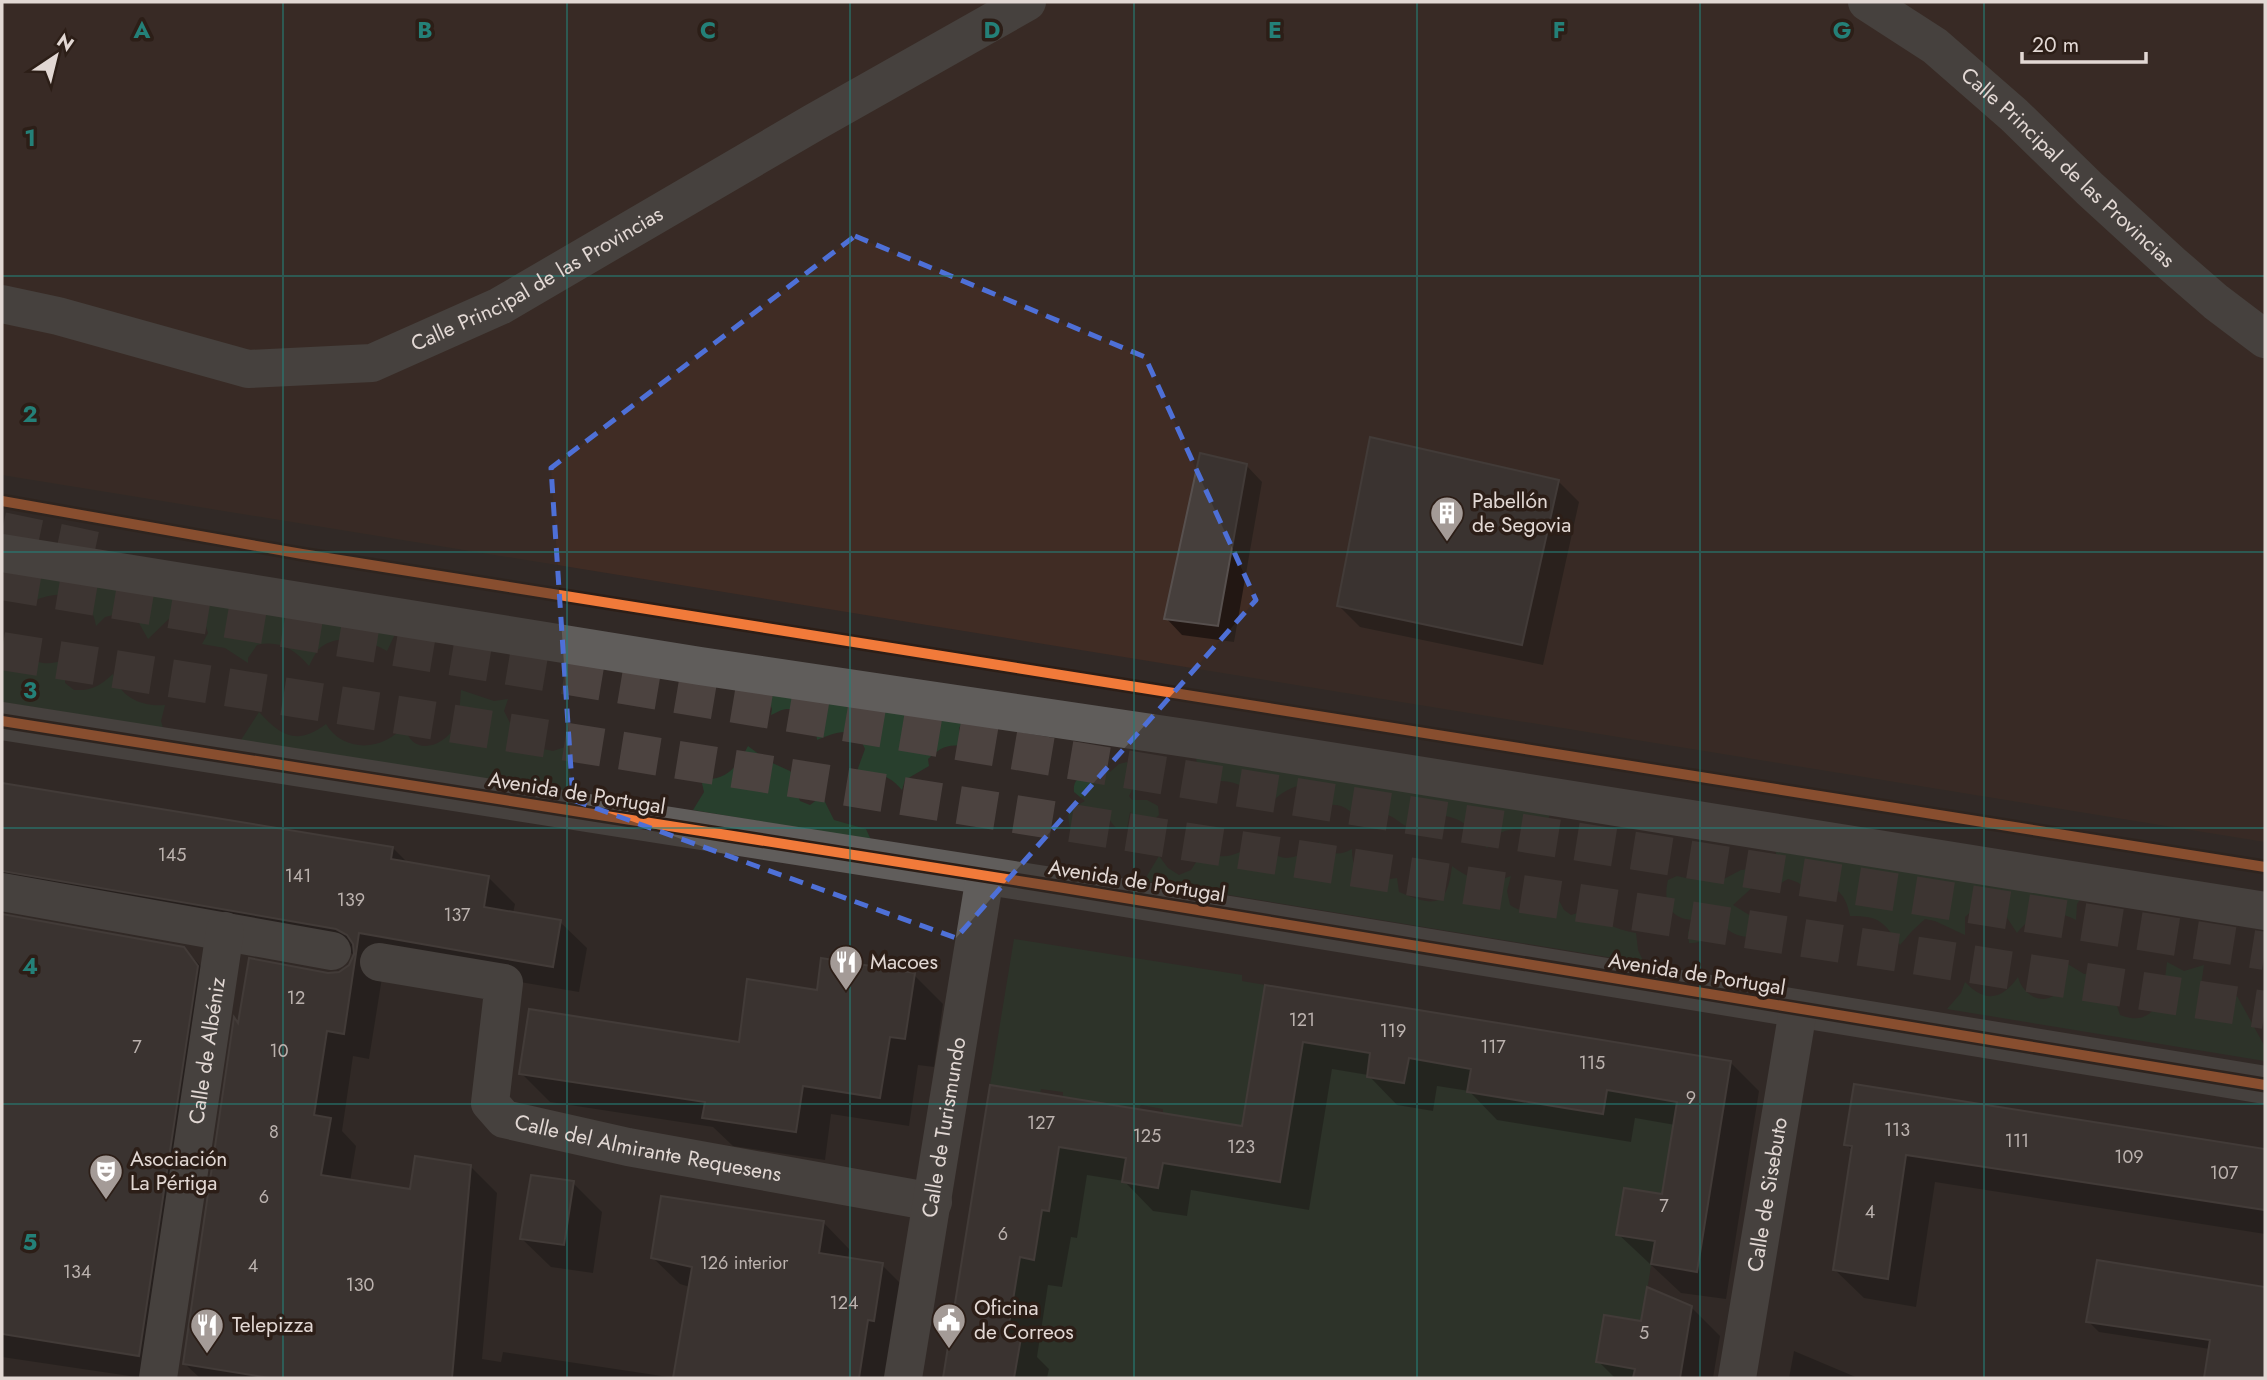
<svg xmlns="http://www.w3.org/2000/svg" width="2267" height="1380" viewBox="0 0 2267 1380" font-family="Jost,sans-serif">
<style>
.built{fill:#402c24}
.green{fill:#283f2d}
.shadow{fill:#0007}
.building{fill:#463f3c;stroke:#57504e;stroke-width:2}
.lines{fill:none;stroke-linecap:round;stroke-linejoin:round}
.motorway-tunnel{stroke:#4c4340;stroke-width:38;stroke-dasharray:38 19;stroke-linecap:butt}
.minor{stroke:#605d5b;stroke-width:38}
.cycleway-casing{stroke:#2c1e17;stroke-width:15}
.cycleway{stroke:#f17a3a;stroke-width:10}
.marked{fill:none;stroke:#4e70d7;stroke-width:5;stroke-dasharray:14 9;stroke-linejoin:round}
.grid{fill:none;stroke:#248078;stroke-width:2;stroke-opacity:0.55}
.labels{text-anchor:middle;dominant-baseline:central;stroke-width:7;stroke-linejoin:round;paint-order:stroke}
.number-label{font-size:18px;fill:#bbb2ae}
.street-label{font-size:21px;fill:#e2d8d4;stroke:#2c1e17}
.poi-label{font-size:21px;fill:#e2d8d4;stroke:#2c1e17;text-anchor:start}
.grid-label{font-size:23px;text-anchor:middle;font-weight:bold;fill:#248078;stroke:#2c1e17;stroke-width:7;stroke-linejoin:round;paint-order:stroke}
</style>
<rect width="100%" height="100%" fill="#312926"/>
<path class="built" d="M2 2H2265V842L2 475Z"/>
<path class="green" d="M28 571 397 630 387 651C370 640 339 633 321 647 316 651 312 660 309 666 294 649 280 640 257 645L248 658V663L225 648 202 644 208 633 203 617 191 609 176 612 148 639 139 623 117 614 105 617 96 626C91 592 61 589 33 601L34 593Z
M16 634C26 659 39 670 66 659L65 683 74 690C91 691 100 686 113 674 120 697 141 707 165 705L161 721 163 728 2 702V642Z
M765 689 965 720 959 728 961 746C946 744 939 749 928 759L929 766 905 780 902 790C889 774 876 773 857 771L865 749C855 724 837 732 817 740 817 726 804 708 787 709 782 709 776 713 771 715L772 709Z
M461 690 494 701 508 699 504 711 517 737 533 747 553 751 571 745 569 771 576 793 241 740 259 712C281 736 297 746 326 724 338 745 365 751 386 740 393 737 399 731 405 727 411 755 441 749 454 728 460 719 460 701 461 690Z
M748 746 768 761 790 771 797 780 796 792 800 801 810 805 822 796 834 820 866 829 871 840 693 810 704 792 701 779C726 782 738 766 748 746Z
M1196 756 1550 813 1545 834C1534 829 1510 826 1499 834 1495 837 1491 844 1487 848 1470 825 1461 816 1431 814L1419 831C1393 827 1394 800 1362 826 1353 812 1343 801 1325 806 1314 770 1285 788 1267 806 1248 785 1226 774 1199 786Z
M1127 762C1136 774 1136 783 1129 796L1132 800H1147L1158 806 1159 815 1151 822 1142 820 1130 812 1127 828H1116L1108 818 1105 829 1094 837 1079 836 1070 831 1068 814 1076 806 1085 801 1074 792C1073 782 1077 778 1086 773L1094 777 1093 769 1098 764 1103 763 1110 772 1119 764Z
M1260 842C1282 867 1296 859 1320 842 1329 856 1339 856 1352 849 1352 867 1357 872 1371 882L1397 878 1399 892C1435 907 1447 908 1452 866 1472 881 1487 886 1511 876L1507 891 1510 905C1526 917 1542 906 1556 895L1564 910 1571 915 1581 912 1589 903C1598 923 1615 929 1636 933L1638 950 1644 963 1144 881 1159 856 1168 868 1179 875 1191 870 1204 850C1225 864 1240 852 1260 842Z
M1699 849 1709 851 1719 859 1722 880 1741 870 1750 869 1756 876V884L1733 905 1759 921 1762 928 1756 937C1737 938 1730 933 1717 919 1712 935 1707 943 1689 943L1688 932 1694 920C1669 919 1663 902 1668 880L1677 876 1690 879C1688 867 1690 858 1699 849Z
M1775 849 2081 898 2077 904 2076 920C2055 908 2030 914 2017 933L2006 916 1995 906 1976 907 1965 917V935L1935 921 1925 919 1912 931 1900 945C1883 922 1881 916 1850 916 1845 889 1830 878 1807 897 1804 885 1800 882 1788 879L1779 884 1780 873Z
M1014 939 1242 975V981L1265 985 1242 1126 1163 1113V1109L1141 1105 1139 1109 1063 1097V1092L1041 1089 1040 1093 990 1085Z
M2167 962 2184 971 2204 965 2201 985 2208 1006C2222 1009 2228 1006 2237 996L2265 1047V1061L1947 1009 1961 993 1965 982C1985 1003 2002 1000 2018 977 2024 999 2049 1008 2062 987 2066 981 2065 970 2066 963L2084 974 2113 972 2111 989 2120 1015C2159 1030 2164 990 2167 962Z
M1303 1041 1371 1052 1367 1077 1404 1083 1409 1058 1471 1068 1467 1092 1603 1114 1607 1090 1677 1102 1662 1194 1624 1188 1617 1234 1655 1241 1642 1321 1604 1315 1596 1361 1635 1369 1633 1378H1014L1021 1339 1007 1337 1020 1257 1034 1259 1042 1210 1039 1143 1126 1157 1123 1183 1158 1188 1163 1163 1280 1182Z"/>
<path class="shadow" d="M1246 465 1262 482 1234 642 1182 635 1166 618Z
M1558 481 1579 502 1543 665 1360 627 1339 606Z
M2 785 393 848 408 863 488 877 515 904 513 913 560 922 587 948 579 992 385 959 369 1059 353 1056 342 1131 356 1146 350 1182 411 1191 470 1166 497 1193 482 1359 501 1362 503 1352 675 1378 690 1287 680 1284 653 1258 823 1222 849 1249 848 1259 882 1265 908 1291 888 1378H200L185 1364 239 1025 328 974 339 973 350 967 355 954 2 892Z
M2 916 183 948 210 975 143 1378 2 1357Z
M914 975 943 1004 934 1067 918 1065 909 1126 831 1114 825 1160 733 1146 713 1127 550 1102 521 1073 740 1044 818 992Z
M1266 987 1730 1062 1759 1091 1726 1299 1681 1293 1618 1234 1664 1196 1675 1125 1635 1118 1631 1142 1497 1120 1469 1091 1437 1086 1433 1111 1397 1105 1368 1075 1332 1069 1309 1210 1191 1190 1187 1216 1153 1211 1124 1181 1087 1175 1077 1238 1071 1237 1062 1287 1048 1285 1037 1357 1049 1369 1047 1378H945L992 1087 1244 1128Z
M1855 1086 2265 1151V1234L1935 1182 1916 1307 1864 1298 1835 1270 1853 1151 1846 1144Z
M573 1183 602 1212 593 1273 551 1267 522 1239Z
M2098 1262 2265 1289V1378H2206L2210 1349 2099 1332 2088 1321Z
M1691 1307 1720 1336 1713 1378H1615L1598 1361 1643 1323Z
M1794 1351 1858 1378H1789Z"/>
<path class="building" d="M1370 437 1559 480 1522 645 1337 606Z
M1200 453 1247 464 1218 626 1164 619Z
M2 783 393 847 391 859 489 876 484 907 561 920 553 967 359 933 344 1034 327 1031 314 1115 331 1118 321 1175 410 1189 415 1156 471 1165 452 1378H270L183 1364 234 1017 238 1023 249 958 328 973 339 972 349 965 354 954 353 944 347 935 336 929 2 871Z
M2 914 184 947 198 966 139 1356 2 1334Z
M821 958 915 973 905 1039 890 1037 880 1098 803 1086 796 1132 702 1118 705 1102 519 1074 529 1009 739 1042 747 979 817 990Z
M1265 985 1731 1061 1697 1272 1651 1264 1655 1241 1616 1235 1624 1188 1662 1194 1677 1102 1607 1090 1603 1114 1565 1108 1467 1092 1471 1069 1409 1058 1404 1083 1367 1077 1370 1053 1303 1042 1280 1182 1163 1163 1158 1188 1122 1182 1126 1158 1059 1147 1049 1211 1042 1210 1034 1260 1020 1257 1007 1337 1021 1338 1014 1378H943L990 1085 1242 1126Z
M1854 1084 2265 1149V1210L1906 1155 1888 1279 1833 1270 1852 1146 1844 1145Z
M531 1175 574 1181 564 1245 520 1239Z
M661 1196 824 1221 819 1253 883 1263 874 1321 868 1320 859 1378H673L692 1267 651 1258Z
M2097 1260 2265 1287V1378H2204L2210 1340 2086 1322Z
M1647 1287 1692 1306 1680 1378H1633L1635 1369 1596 1362 1604 1315 1641 1321Z"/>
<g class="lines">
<path class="motorway-tunnel" d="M2 531 107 553
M2 581 1202 782 2265 951
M2 651 1189 842 2265 1010"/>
<g class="minor">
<path id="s1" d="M1867 2 1935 46 2014 115 2090 189 2171 263 2216 302 2265 339"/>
<path id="s2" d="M2 304 58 316 248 369 372 363 500 306 813 123 1027 2"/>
<path d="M2 553 700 666 1199 740 2265 911"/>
<path d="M2 721 1064 888 2265 1085"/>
<path d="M2 892 332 951"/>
<path id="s3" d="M379 962 504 983 490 1103 504 1119 628 1147 933 1202"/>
<path id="s4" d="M158 1378 225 931"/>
<path id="s5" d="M903 1378 985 876"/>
<path id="s6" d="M1737 1378 1798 1010"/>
</g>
<g class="cycleway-casing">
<path id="cycleway" d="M2 501 302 554 2265 867
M2 721 1064 888 2265 1085"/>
</g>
<use href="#cycleway" class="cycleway"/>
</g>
<path d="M0 0H2267V1380H0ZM855 236 1145 357 1256 600 956 938 573 800 551 468Z" fill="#312926" fill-opacity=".55" fill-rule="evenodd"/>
<path class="marked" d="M855 236 1145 357 1256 600 956 938 573 800 551 468Z"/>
<path class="grid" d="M283 2V1378M567 2V1378M850 2V1378M1134 2V1378M1417 2V1378M1700 2V1378M1984 2V1378M2 276H2265M2 552H2265M2 828H2265M2 1104H2265"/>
<defs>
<g id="building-pin" transform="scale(1.75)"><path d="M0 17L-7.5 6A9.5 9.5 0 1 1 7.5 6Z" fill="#a49b97" stroke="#2c1e17"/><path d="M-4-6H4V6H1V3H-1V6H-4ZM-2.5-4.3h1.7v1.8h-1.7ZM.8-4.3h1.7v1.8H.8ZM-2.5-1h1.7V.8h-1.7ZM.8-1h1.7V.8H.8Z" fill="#fff"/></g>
<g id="restaurant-pin" transform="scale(1.75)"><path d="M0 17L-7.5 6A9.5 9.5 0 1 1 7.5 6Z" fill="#a49b97" stroke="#2c1e17"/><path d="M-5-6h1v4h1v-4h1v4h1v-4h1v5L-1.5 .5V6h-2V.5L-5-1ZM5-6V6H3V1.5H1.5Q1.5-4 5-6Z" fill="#fff"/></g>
<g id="theatre-pin" transform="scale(1.75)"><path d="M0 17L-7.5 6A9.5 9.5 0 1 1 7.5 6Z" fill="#a49b97" stroke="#2c1e17"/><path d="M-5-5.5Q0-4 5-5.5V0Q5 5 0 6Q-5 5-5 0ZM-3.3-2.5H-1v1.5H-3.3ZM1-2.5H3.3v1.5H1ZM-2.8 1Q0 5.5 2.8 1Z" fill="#fff"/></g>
<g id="civic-pin" transform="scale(1.75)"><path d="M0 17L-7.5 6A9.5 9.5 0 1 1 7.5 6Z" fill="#a49b97" stroke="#2c1e17"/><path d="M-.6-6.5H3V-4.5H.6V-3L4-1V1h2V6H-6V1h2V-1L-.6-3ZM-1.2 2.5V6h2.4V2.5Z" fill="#fff"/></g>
</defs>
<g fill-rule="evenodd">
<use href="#building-pin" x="1447" y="513"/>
<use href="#restaurant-pin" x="846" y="962"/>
<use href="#theatre-pin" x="106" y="1171"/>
<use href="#civic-pin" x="949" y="1320"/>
<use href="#restaurant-pin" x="207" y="1325"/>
</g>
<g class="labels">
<g class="number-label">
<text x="172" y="855">145</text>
<text x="298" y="876">141</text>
<text x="351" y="900">139</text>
<text x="457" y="915">137</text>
<text x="296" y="998">12</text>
<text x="1302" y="1020">121</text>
<text x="1393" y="1031">119</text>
<text x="137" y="1047">7</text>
<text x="1493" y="1047">117</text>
<text x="279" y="1051">10</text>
<text x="1592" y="1063">115</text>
<text x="1691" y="1098">9</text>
<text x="1041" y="1123">127</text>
<text x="1897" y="1130">113</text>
<text x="274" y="1132">8</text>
<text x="1147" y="1136">125</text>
<text x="2017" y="1141">111</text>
<text x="1241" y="1147">123</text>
<text x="2129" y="1157">109</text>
<text x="2224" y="1173">107</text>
<text x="264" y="1197">6</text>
<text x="1664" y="1206">7</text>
<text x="1870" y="1212">4</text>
<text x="1003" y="1234">6</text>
<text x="744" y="1263">126 interior</text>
<text x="253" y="1266">4</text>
<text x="77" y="1272">134</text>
<text x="360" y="1285">130</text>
<text x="844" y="1303">124</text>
<text x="1644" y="1333">5</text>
</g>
<g class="street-label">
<text stroke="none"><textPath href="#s1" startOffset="261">Calle Principal de las Provincias</textPath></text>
<text stroke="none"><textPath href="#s2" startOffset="564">Calle Principal de las Provincias</textPath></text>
<text transform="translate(577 793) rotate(9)">Avenida de Portugal</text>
<text transform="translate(1137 881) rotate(9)">Avenida de Portugal</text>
<text transform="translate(1697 974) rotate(9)">Avenida de Portugal</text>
<text stroke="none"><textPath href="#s4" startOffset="331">Calle de Albéniz</textPath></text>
<text stroke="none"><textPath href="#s5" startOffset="254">Calle de Turismundo</textPath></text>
<text stroke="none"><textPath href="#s3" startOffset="416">Calle del Almirante Requesens</textPath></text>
<text stroke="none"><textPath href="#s6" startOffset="186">Calle de Sisebuto</textPath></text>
</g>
<g class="poi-label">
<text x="1472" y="501">Pabellón<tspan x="1472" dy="24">de Segovia</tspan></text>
<text x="870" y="962">Macoes</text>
<text x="130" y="1159">Asociación<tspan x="130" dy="24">La Pértiga</tspan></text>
<text x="974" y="1308">Oficina<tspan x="974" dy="24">de Correos</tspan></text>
<text x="232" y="1325">Telepizza</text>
</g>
</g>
<g class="grid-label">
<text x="142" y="38">A</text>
<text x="425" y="38">B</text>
<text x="708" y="38">C</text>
<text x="992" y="38">D</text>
<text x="1275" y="38">E</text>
<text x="1559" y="38">F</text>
<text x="1842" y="38">G</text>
<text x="30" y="146">1</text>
<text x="30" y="422">2</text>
<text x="30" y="698">3</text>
<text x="30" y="974">4</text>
<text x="30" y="1250">5</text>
</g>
<rect width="2267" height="1380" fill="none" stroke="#e2d8d4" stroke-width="7"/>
<g transform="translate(56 56) rotate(35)" stroke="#2c1e17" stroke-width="5" paint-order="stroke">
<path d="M0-5L12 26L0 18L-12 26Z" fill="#e2d8d4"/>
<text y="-10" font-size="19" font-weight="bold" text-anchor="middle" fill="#e2d8d4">N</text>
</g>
<path d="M2022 52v10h124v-10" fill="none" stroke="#e2d8d4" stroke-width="3.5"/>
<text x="2032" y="52" font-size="21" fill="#e2d8d4" stroke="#2c1e17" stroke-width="5" paint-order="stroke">20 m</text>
</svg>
